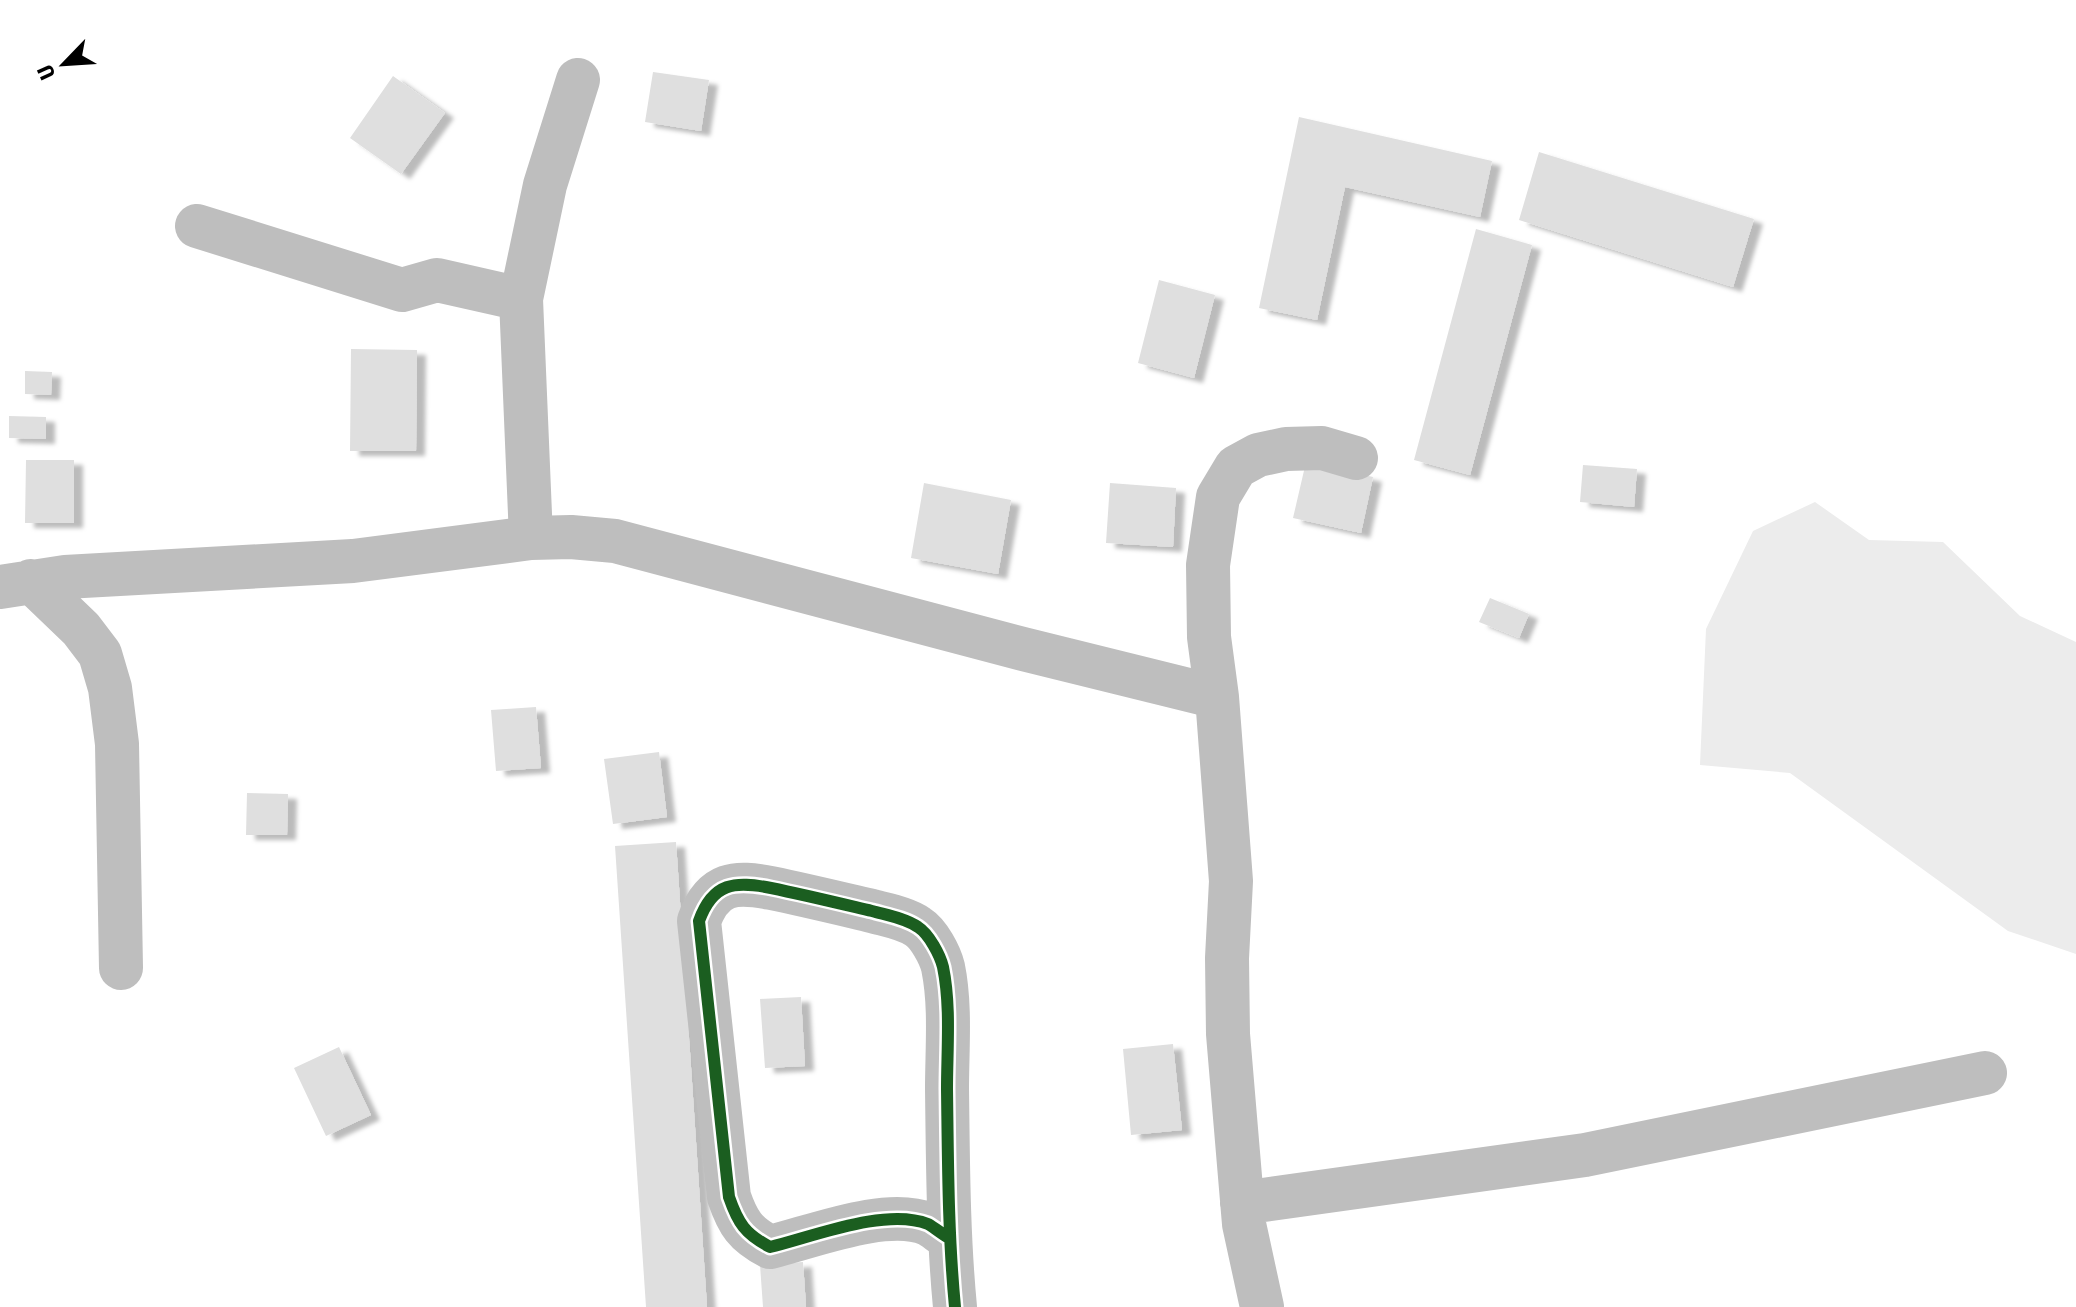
<svg xmlns="http://www.w3.org/2000/svg" width="2076" height="1307" viewBox="0 0 2076 1307" font-family="'Fira Sans Condensed',sans-serif">
<style>
.green{fill:#ececec}
.building{fill:#dfdfdf;filter:url(#shadow)}
.lines{fill:none;stroke-linecap:round;stroke-linejoin:round}
.minor{stroke:#bebebe;stroke-width:44}
.cycleway-casing{stroke:#fff;stroke-width:17}
.cycleway{stroke:#1b5e20;stroke-width:12}
</style>
<defs>
<filter id="shadow"><feDropShadow dx="9" dy="5" stdDeviation="2" flood-color="#0004"/></filter>
</defs>
<rect width="100%" height="100%" fill="#fff"/>
<path class="green" d="M1815 502 1869 540 1943 542 2020 616 2076 642V954L2008 931 1790 773 1700 765 1706 629 1753 531Z"/>
<path class="building" d="M653 72 709 80 701 131 645 122Z
M393 76 445 113 401 174 350 138Z
M1299 117 1492 161 1480 217 1345 187 1317 320 1259 308Z
M1539 152 1754 219 1733 287 1519 220Z
M1476 229 1532 245 1470 475 1414 460Z
M1159 280 1215 295 1194 378 1138 363Z
M351 349 417 350 416 451H350Z
M25 371 52 372 51 395 25 394Z
M9 416 46 417V439L9 438Z
M26 460H74V523H25Z
M1306 462 1373 477 1361 533 1293 518Z
M1583 465 1637 469 1634 507 1580 502Z
M924 483 1011 500 998 574 911 558Z
M1110 483 1176 488 1173 547 1106 543Z
M1490 598 1529 614 1519 638 1479 622Z
M536 707 541 768 496 771 491 710Z
M659 752 667 817 613 824 604 759Z
M247 793 288 794 287 835H246Z
M676 842 707 1307H646L615 846Z
M801 997 805 1066 765 1068 760 999Z
M1173 1044 1182 1130 1131 1135 1123 1049Z
M339 1047 371 1115 326 1136 294 1068Z
M803 1262 806 1307H763L760 1265Z"/>
<g class="lines">
<path class="minor" d="M197 226 402 290 437 280 521 299
M531 538 521 299 545 185 578 80
M31 581 81 629 100 654 110 688 117 744 121 968
M0 587 65 577 353 561 531 538 571 537 615 541 1023 649 1217 697
M1242 1203 1585 1155 1985 1073
M949 1238C942 1234 935 1228 928 1224 886 1207 812 1237 770 1247 745 1234 738 1223 729 1197L699 921C713 882 735 881 771 888 805 895 838 903 872 911 886 915 905 918 918 927 929 934 940 955 943 967 951 1006 947 1049 947 1089 948 1162 948 1234 955 1307
M1262 1307 1244 1224 1228 1034 1227 958 1231 881 1217 697 1209 637 1208 565 1218 497 1236 467 1258 455 1286 449 1322 448 1356 458"/>
<g class="cycleway-casing">
<path id="cycleway" d="M949 1238C942 1234 935 1228 928 1224 886 1207 812 1237 770 1247 745 1234 738 1223 729 1197L699 921C713 882 735 881 771 888 805 895 838 903 872 911 886 915 905 918 918 927 929 934 940 955 943 967 951 1006 947 1049 947 1089 948 1162 948 1234 955 1307"/>
</g>
<use href="#cycleway" class="cycleway"/>
</g>
<g transform="translate(64 64) rotate(245)" stroke="#ffffff" stroke-width="6" paint-order="stroke">
<path d="M0-6L14 30L0 20L-14 30Z" fill="#000000"/>
<text y="-12" font-size="22" font-weight="bold" text-anchor="middle" fill="#000000">U</text>
</g>
</svg>
